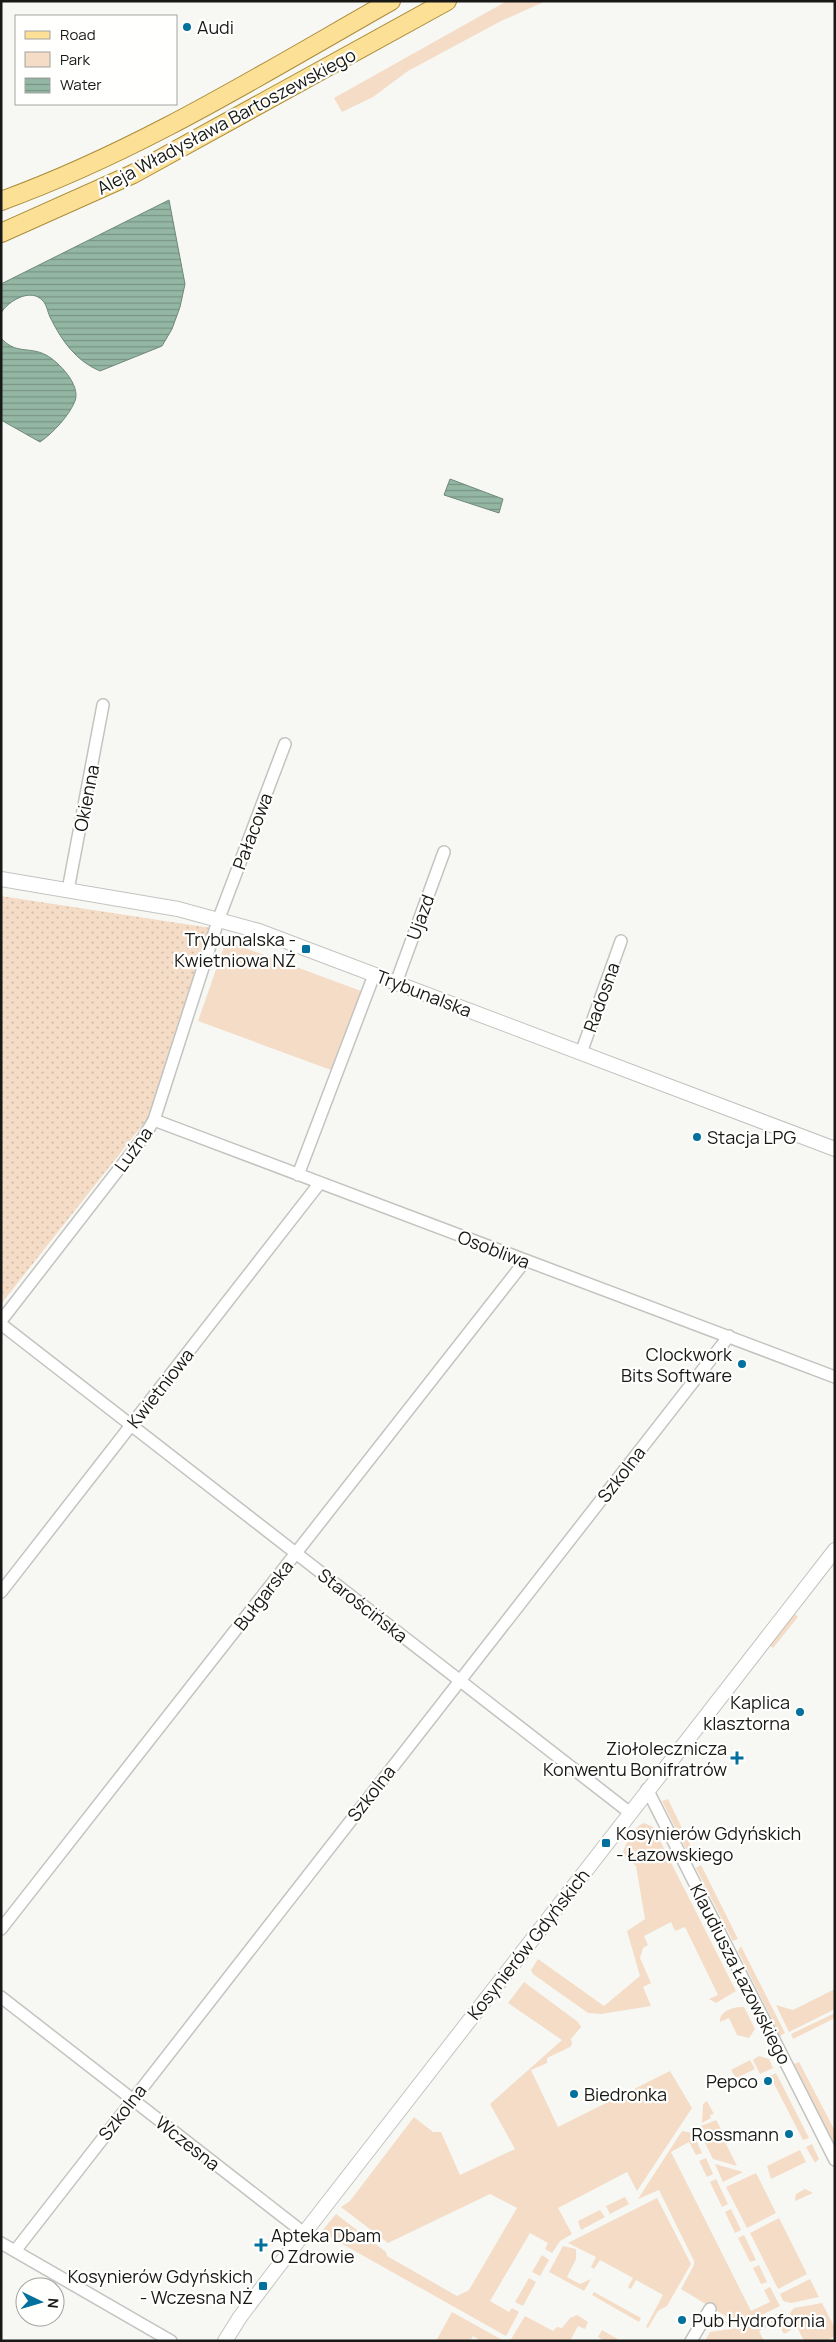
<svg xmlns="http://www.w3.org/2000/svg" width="836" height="2342" viewBox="0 0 836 2342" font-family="Manrope,sans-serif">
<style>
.green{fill:#f4dcc6}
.garden{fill:url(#garden-dots)}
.water{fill:url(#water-rules);stroke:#6f8779}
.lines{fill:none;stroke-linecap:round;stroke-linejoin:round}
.minor-casing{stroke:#c3c3c0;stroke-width:14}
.tertiary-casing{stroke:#c3c3c0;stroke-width:16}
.primary-casing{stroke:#ab8c3b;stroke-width:20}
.minor{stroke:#fff;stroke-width:11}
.tertiary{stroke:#fff;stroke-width:14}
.primary{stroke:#fce095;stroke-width:18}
.poi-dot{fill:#01709c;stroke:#fffffe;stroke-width:2}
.labels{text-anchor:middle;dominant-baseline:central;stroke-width:4.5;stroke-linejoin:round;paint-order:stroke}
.poi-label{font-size:18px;fill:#181817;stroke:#fffffe;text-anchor:end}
.street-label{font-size:18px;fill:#181817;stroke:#fffffe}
</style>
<defs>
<pattern id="garden-dots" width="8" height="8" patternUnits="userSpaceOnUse" patternTransform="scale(1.25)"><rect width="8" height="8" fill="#f4dcc6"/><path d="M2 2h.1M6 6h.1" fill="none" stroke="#d0bca9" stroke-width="1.8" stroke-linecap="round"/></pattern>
<pattern id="water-rules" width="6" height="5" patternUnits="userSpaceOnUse" patternTransform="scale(1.25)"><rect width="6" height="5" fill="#94b7a3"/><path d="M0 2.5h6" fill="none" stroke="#789484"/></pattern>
</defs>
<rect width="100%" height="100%" fill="#f7f8f4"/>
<path class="green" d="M507 1H546L501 21 408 71 373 97 342 112 334 98Z
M226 941 361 991 331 1070 198 1021Z
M794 1613 798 1617 773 1648 769 1645Z
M668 1799 696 1857 691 1859 662 1801Z
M644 1823 653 1827 736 1991 716 2003 709 1999 718 1995 685 1927 675 1931 671 1922 644 1936 648 1945 643 1948 640 1958 651 1983 643 1987 651 2006 601 2014 588 2013 533 1974 531 1970 538 1959 604 2006 640 1976 627 1931 645 1919 636 1866 622 1855C626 1844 632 1828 644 1823Z
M701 1865 738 1939 733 1941 696 1868Z
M741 1946 785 2033 780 2036 738 1951Z
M524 1982 578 2022 581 2027 571 2039 572 2044 570 2047 547 2058V2063L531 2070 558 2127 670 2071 692 2108 637 2191 627 2172 558 2208 572 2234 560 2241 552 2253 545 2249 548 2243 530 2233 490 2301 509 2312 512 2308 519 2312 506 2336 321 2232 336 2214 386 2252 387 2256 457 2296 469 2290 517 2208 490 2194 388 2243 341 2207 350 2201 414 2117 433 2132H441L460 2175 515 2149 490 2104 562 2040 508 2003Z
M835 1989V2009L789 2032 776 2005 793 2010Z
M744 2007 755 2029 749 2038 737 2035 729 2018 720 2022C719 2011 734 2006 744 2007Z
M835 2013V2018L793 2039 791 2034Z
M759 2056 769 2059 773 2068 760 2074 753 2060Z
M750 2060 755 2069 736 2078 731 2070Z
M799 2062 835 2131 833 2143 794 2064Z
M776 2073 809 2138 803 2140 770 2076Z
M707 2101 714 2114 710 2115 711 2118 702 2123 703 2104Z
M716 2120 728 2142 726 2144 737 2166 713 2159 701 2135V2126Z
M682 2131 697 2134 696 2140 702 2153 696 2155 689 2142 671 2152 751 2311 770 2302 764 2290 770 2287 780 2306 751 2320 737 2323 681 2289 694 2265V2261L659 2190 638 2199Z
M812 2144 819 2159 815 2163 806 2147Z
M800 2150 806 2162 771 2179 767 2166Z
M706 2158 713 2174 707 2177 699 2161Z
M715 2164 743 2172 723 2182Z
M756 2173 776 2213 747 2228 726 2187Z
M716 2179 728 2204 722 2207 710 2182Z
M805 2189 813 2193 795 2201 796 2194Z
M625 2197 629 2204 610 2214 606 2206Z
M657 2198 691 2264 667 2306 658 2311 648 2328 646 2327 663 2295 636 2280 631 2289 628 2287 633 2278 600 2260 594 2269 591 2267 596 2257 568 2243Z
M731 2209 741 2230 735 2233 725 2212Z
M600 2210 605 2217 581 2230 578 2221Z
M779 2218 807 2274 778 2289 750 2233Z
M744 2235 756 2260 750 2262 738 2238Z
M563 2246 576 2249V2259L567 2277 580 2284 591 2279 584 2291 549 2272Z
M542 2255 549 2260 540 2276 532 2272Z
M759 2265 767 2282 761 2284 753 2268Z
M529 2278 536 2282 523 2306 515 2302Z
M810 2279 819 2297 791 2303 783 2301 780 2294Z
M594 2292 641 2318 639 2322 592 2295Z
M822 2303 835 2328V2336L826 2341H804L790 2313 794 2308Z
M783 2311 791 2330 784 2334 777 2322 759 2331 764 2341H705L710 2332 751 2326Z
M452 2312 504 2341H481L473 2336 470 2341H436Z
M713 2314 728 2323 707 2326Z
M577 2315 588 2322 585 2329 578 2326 570 2341H510L525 2316 553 2331 557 2327 562 2328 570 2318Z
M602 2330 621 2341H605L598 2337Z"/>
<path class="garden" d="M1 896 211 928 148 1118 1 1304Z"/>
<path class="water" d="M169 200 185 284 180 307 172 329 162 346 100 371C76 361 62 341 51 319 48 314 47 305 43 301 31 287 8 301 1 313V284Z
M1 338C16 355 29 346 46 355 59 362 81 385 75 401 69 416 53 433 40 442L1 420Z
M450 479 503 499 499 513 444 495Z"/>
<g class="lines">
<g class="minor-casing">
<path id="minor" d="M68 890 103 705
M396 983 444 852
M581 1053 621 941
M154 1120 835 1377
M298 1175 374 975
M1 1321 143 1138 154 1120 219 918 285 744
M1 1324 629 1812
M1 1592 319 1184
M647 1789 835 2160
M1 1929 525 1261
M1 1997 304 2233
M1 2243 171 2341
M15 2251 729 1336
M691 2341 710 2309"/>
</g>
<g class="tertiary-casing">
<path id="tertiary" d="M1 879 178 909 259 931 835 1149
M225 2341 240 2317 277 2268 835 1550"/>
</g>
<g class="primary-casing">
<path id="primary" d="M1 201C139 151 264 73 391 1
M1 233 133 174 447 1"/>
</g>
<use href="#minor" class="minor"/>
<use href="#tertiary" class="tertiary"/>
<use href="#primary" class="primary"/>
</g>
<g class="poi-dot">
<circle cx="187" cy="27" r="5"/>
<rect x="301" y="944" width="10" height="10" rx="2.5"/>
<circle cx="697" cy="1137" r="5"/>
<circle cx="742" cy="1364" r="5"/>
<circle cx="800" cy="1712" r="5"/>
<path d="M734.5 1750.5h5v5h5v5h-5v5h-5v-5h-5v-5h5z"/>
<rect x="601" y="1838" width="10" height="10" rx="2.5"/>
<circle cx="768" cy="2081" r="5"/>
<circle cx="574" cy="2094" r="5"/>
<circle cx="789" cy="2134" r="5"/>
<path d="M258.5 2237.5h5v5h5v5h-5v5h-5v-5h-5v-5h5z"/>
<rect x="258" y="2281" width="10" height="10" rx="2.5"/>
<circle cx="682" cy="2320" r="5"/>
</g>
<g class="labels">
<g class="poi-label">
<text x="197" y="27" text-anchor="start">Audi</text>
<text x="296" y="939">Trybunalska -<tspan x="296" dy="21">Kwietniowa NŻ</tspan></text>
<text x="707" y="1137" text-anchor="start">Stacja LPG</text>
<text x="732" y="1354">Clockwork<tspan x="732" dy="21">Bits Software</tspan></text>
<text x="790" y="1702">Kaplica<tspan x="790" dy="21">klasztorna</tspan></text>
<text x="727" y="1748">Ziołolecznicza<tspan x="727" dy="21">Konwentu Bonifratrów</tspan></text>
<text x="616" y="1833" text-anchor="start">Kosynierów Gdyńskich<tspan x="616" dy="21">- Łazowskiego</tspan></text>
<text x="758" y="2081">Pepco</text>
<text x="584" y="2094" text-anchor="start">Biedronka</text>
<text x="779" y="2134">Rossmann</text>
<text x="271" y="2235" text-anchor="start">Apteka Dbam<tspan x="271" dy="21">O Zdrowie</tspan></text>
<text x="253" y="2276">Kosynierów Gdyńskich<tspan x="253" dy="21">- Wczesna NŻ</tspan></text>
<text x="692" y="2320" text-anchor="start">Pub Hydrofornia</text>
</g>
<g class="street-label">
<text transform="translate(226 121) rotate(-28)">Aleja Władysława Bartoszewskiego</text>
<text transform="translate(86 798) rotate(-79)">Okienna</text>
<text transform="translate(252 831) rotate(-69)">Pałacowa</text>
<text transform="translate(420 917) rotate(-70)">Ujazd</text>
<text transform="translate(424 993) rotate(21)">Trybunalska</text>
<text transform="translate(601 997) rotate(-70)">Radosna</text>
<text transform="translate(133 1149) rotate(-54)">Luźna</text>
<text transform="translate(494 1249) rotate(21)">Osobliwa</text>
<text transform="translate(160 1388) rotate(-52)">Kwietniowa</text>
<text transform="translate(621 1474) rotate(-52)">Szkolna</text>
<text transform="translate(263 1595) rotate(-52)">Bułgarska</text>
<text transform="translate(363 1605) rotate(38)">Starościńska</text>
<text transform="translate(371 1793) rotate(-52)">Szkolna</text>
<text transform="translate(528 1944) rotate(-52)">Kosynierów Gdyńskich</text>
<text transform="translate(741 1974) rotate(63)">Klaudiusza Łazowskiego</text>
<text transform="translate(122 2112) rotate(-52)">Szkolna</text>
<text transform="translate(188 2143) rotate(38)">Wczesna</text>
</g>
</g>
<rect width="836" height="2342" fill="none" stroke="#181817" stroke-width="5"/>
<rect x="15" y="15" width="162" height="90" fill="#fffffe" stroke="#a3a3a2"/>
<rect x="25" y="31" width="25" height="8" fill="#fce095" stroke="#a3a3a2"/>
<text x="60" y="40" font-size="15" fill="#181817">Road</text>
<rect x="25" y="52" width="25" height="15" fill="#f4dcc6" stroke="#a3a3a2"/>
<text x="60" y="65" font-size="15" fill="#181817">Park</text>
<rect x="25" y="78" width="25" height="15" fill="url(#water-rules)" stroke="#a3a3a2"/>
<text x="60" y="90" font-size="15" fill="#181817">Water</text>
<g transform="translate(40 2302) rotate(95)"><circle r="24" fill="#fffffe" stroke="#a3a3a2"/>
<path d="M0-4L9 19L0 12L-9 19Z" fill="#01709c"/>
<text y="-8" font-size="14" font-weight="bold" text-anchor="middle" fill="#181817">N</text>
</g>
</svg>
